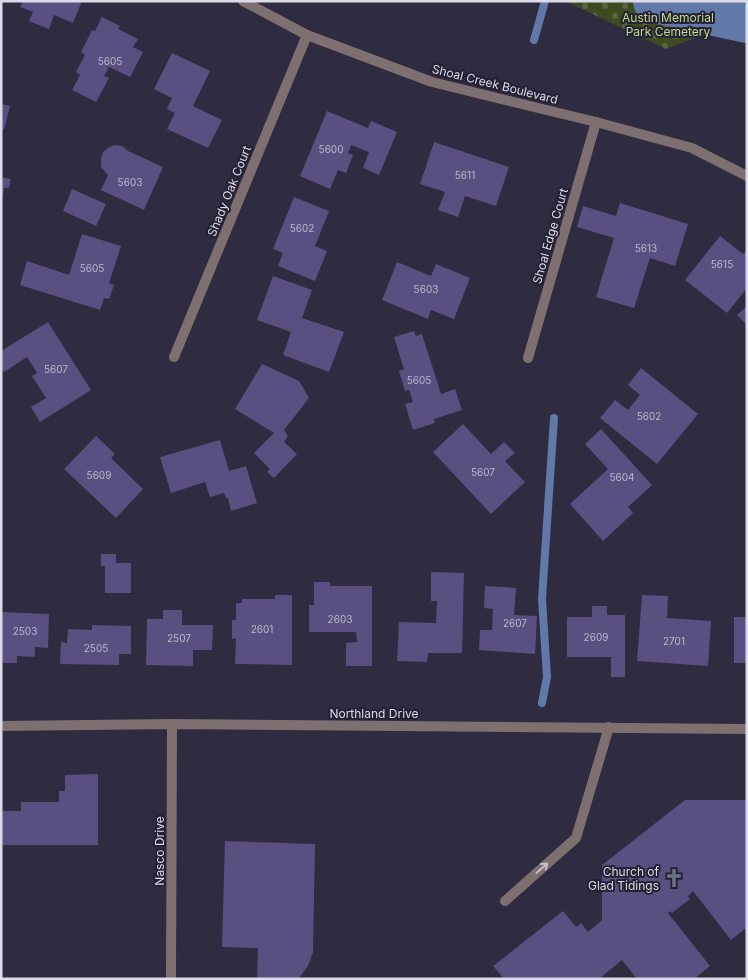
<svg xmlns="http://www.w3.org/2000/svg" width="748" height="980" viewBox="0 0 748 980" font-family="Inter,sans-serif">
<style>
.cemetery{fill:url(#cemetery-stones)}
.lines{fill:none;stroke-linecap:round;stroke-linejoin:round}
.stream{stroke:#6079a9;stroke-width:8}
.river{stroke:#6079a9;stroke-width:44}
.building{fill:#5a4f81}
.service{stroke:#7e7071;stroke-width:10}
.minor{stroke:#7e7071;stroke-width:10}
.tertiary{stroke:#7e7071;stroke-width:10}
.oneway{stroke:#c5c0ca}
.labels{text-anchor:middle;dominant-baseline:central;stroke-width:4;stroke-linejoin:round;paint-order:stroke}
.number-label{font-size:10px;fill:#bcb8ce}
.park-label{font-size:12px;fill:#c1dc8a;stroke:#252135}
.street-label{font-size:12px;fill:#dddbe8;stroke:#252135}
.poi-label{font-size:12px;fill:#dddbe8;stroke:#252135;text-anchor:end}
</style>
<defs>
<pattern id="cemetery-stones" width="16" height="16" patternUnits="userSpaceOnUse" patternTransform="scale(1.25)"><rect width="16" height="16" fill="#3e4b21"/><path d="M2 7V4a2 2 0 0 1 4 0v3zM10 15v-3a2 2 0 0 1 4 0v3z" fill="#596441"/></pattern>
</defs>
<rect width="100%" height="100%" fill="#2f2b40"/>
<path class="cemetery" d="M565 1H747V18L666 49Z"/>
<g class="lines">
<path class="stream" d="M534 40 545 1
M542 703 547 677 542 599 554 418"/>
<path class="river" d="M655 1 747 21"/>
</g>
<path class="building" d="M23 1H82L73 23 54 15 49 29 29 21 33 12 20 7Z
M102 17 120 26 118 29 138 39 133 47 143 52 130 77 109 67 104 76 109 78 96 102 72 90 80 75 76 72 85 55 81 52 92 30 95 31Z
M172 53 210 71 193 106 222 120 208 148 167 129 175 113 167 109 172 98 154 89Z
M1 104 10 106 4 130 1 129Z
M327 111 368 128 371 121 397 132 379 175 363 168 369 152 351 145 348 153 353 155 346 173 338 170 330 189 300 176Z
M434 142 509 167 496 206 465 196 458 217 438 210 445 192 420 184Z
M114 145 122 146 128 151 163 167 144 210 101 190 108 175 101 167V158L103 152 108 148Z
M1 177 11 179 9 188H4L2 201Z
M72 189 106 204 96 226 63 211Z
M294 197 329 211 315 246 327 251 315 281 278 266 283 253 273 249Z
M620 203 688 224 675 266 650 258 634 308 596 297 614 238 577 227 583 206 616 216Z
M82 234 121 246 109 283 114 285 109 299 104 298 100 310 20 285 27 261 69 275Z
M720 236 743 254 747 250V288L727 313 685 280Z
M397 262 431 276 436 264 470 278 454 319 431 310 428 319 382 300Z
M273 276 312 290 302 318 344 332 329 372 283 355 291 332 257 320Z
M747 306V325L737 315Z
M48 322 91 390 40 422 31 407 46 398 32 376 37 373 27 357 4 372 1 367V351Z
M414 331 416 336 422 334 441 394 455 389 462 410 434 419 435 423 413 430 405 404 413 402 409 390 405 391 399 371 404 369 394 337Z
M262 364 299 381 309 398 284 430 288 436 284 442 297 454 274 478 267 472 270 469 254 453 274 433 235 409Z
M641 368 698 414 657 464 600 418 615 400 628 410 640 395 628 385Z
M463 424 491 454 504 442 515 453 505 461 525 482 491 514 433 452Z
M601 429 652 485 628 507 633 513 603 541 570 504 608 469 585 444Z
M96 436 115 454 111 458 143 489 116 518 64 469Z
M220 440 229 471 246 466 257 503 231 511 228 498H226L224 493 210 497 205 482 171 493 160 457Z
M101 554H116V563H131V593H105V566H101Z
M431 572 464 573 462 653H428L427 662 397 661 399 622 436 623 437 601H431Z
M314 582H330V586H372V666H346V643L357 642 356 632H309V605H314Z
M485 586 516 588 514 615 537 616 535 654 479 650 480 630H492L493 609 484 608Z
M275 595H292V665L235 664 236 638 232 639V620H236V603H242V599H275Z
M642 595 668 596 667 618 711 621 708 666 637 661Z
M592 606H607V615H625V677H611V657H567V617H592Z
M163 610H182V625H213L212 650H193V666L146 665 147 619H163Z
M1 612 49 614 48 648 35 647V657L17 656V663H1Z
M734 617H747V663H734Z
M92 625 131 626V654H119V665L60 664 61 642 67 643 68 629 92 630Z
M98 774V845H1V811H21V802H59V791H65V775Z
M685 800H747V927L731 940 693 891 688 896 690 899 672 913 670 911 668 913 710 966 694 979H637L622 960 599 979H504L493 966 563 911 576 927 581 923 588 932 602 920V865Z
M225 841 315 844 313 952 308 966 298 979H257L258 948 222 947Z"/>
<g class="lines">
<path class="service" d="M505 901 576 838 609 727"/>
<path class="minor" d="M174 357 307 35
M528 358 596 122
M1 726 172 724 747 729
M171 979 172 724"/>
<path class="tertiary" d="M243 1 307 35 432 82 596 122 692 148 747 176"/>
</g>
<defs><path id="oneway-shaft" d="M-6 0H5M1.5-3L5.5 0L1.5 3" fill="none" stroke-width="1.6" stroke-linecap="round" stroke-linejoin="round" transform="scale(1.25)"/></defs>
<use class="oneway" href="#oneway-shaft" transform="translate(542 868) rotate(-41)"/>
<defs>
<g id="church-bare" transform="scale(1.5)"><path d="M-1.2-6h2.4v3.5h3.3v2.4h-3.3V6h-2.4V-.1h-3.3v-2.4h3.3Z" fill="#6b7280" stroke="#252135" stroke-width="2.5" paint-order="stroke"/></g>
</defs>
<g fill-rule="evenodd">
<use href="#church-bare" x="674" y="878"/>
</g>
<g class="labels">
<g class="number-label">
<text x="110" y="61">5605</text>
<text x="331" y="149">5600</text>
<text x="465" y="175">5611</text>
<text x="130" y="182">5603</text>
<text x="302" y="228">5602</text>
<text x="646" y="248">5613</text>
<text x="722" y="264">5615</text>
<text x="92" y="268">5605</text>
<text x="426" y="289">5603</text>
<text x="56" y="369">5607</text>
<text x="419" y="380">5605</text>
<text x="649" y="416">5602</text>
<text x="483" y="472">5607</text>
<text x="99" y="475">5609</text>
<text x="622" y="477">5604</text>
<text x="340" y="619">2603</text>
<text x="515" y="623">2607</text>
<text x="262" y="629">2601</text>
<text x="25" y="631">2503</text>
<text x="596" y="637">2609</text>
<text x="179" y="638">2507</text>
<text x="674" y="641">2701</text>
<text x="96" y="648">2505</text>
</g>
<g class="park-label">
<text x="668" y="17">Austin Memorial<tspan x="668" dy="14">Park Cemetery</tspan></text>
</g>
<g class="street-label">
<text transform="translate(495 84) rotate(14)">Shoal Creek Boulevard</text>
<text transform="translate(229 191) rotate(-68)">Shady Oak Court</text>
<text transform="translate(550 236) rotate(-74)">Shoal Edge Court</text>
<text x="374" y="713">Northland Drive</text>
<text transform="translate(159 851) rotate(-90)">Nasco Drive</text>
</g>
<g class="poi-label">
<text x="659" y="871">Church of<tspan x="659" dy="14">Glad Tidings</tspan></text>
</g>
</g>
<rect width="748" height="980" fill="none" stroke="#dddbe8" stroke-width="5"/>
</svg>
